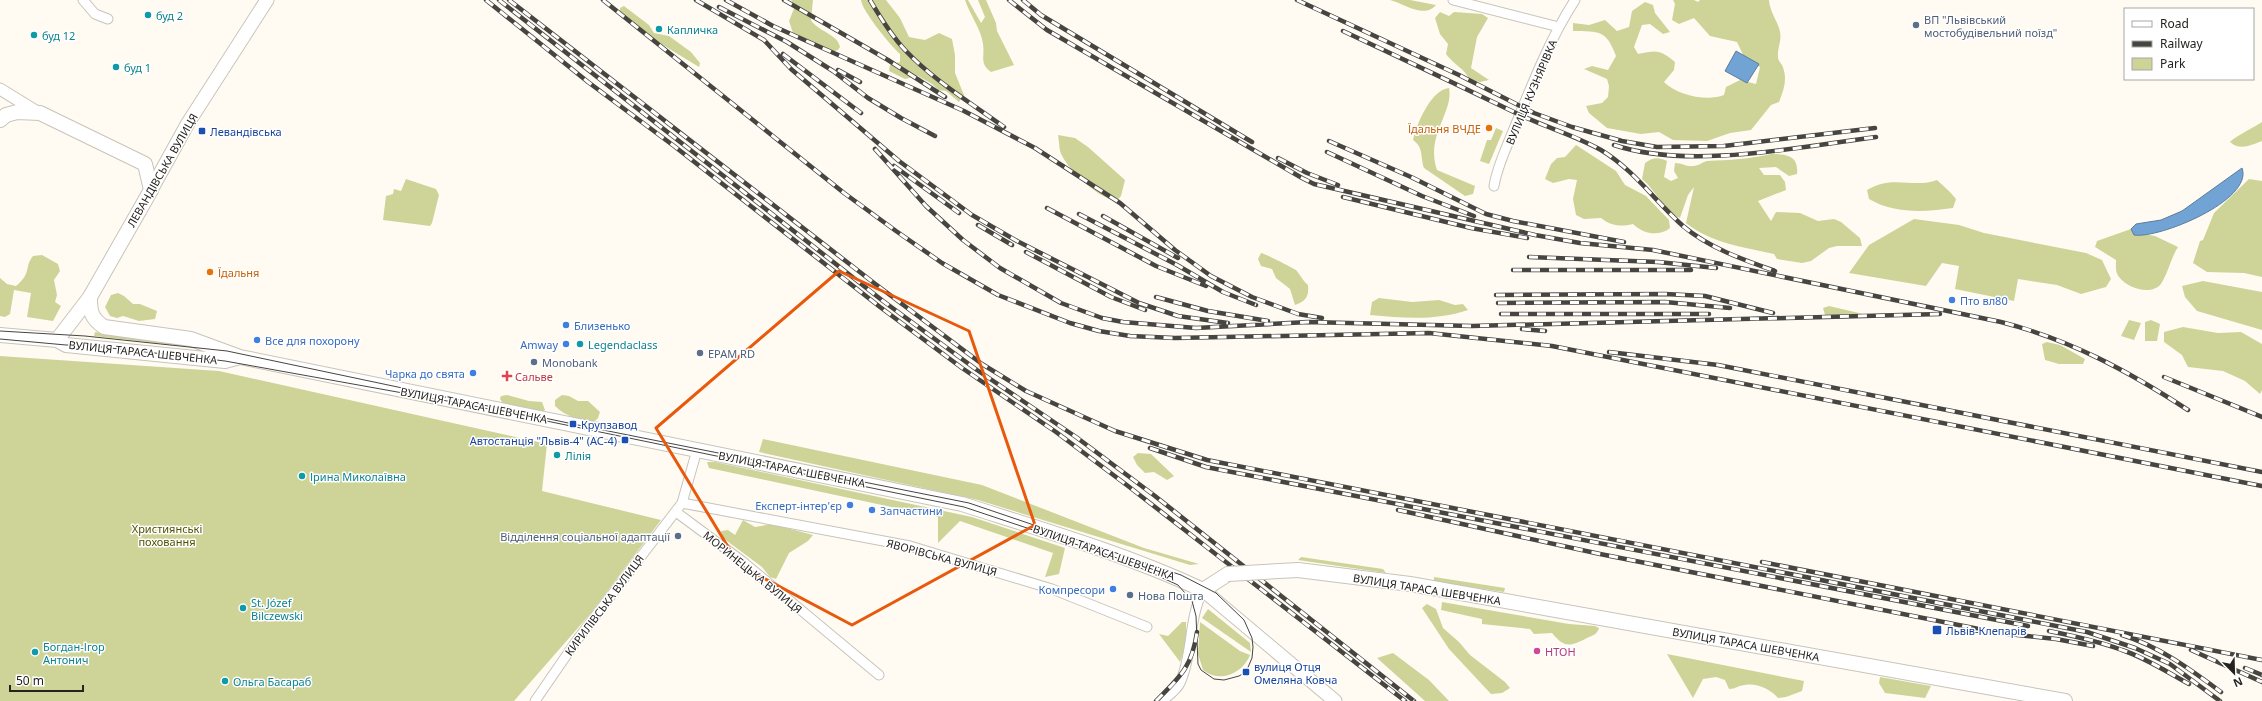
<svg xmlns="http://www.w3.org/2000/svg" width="2262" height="701" viewBox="0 0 2262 701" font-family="'Noto Sans',sans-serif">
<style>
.green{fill:#ced498}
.water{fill:#71a4d4;stroke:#5a7d9e}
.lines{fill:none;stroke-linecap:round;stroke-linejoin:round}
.minor-casing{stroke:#c8c4b9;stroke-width:11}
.tertiary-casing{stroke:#c8c4b9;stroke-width:13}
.secondary-casing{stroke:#c8c4b9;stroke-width:15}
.primary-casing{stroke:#c8c4b9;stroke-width:16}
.minor{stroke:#fff;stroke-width:9}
.tertiary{stroke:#fff;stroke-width:11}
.secondary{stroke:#fff;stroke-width:13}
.primary{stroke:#fff;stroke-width:14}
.tram{stroke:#474540;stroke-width:1}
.rail-casing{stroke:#474540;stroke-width:4.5}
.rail{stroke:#fff;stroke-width:3;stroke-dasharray:9;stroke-linecap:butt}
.primary-bridge-casing{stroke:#c8c4b9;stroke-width:16;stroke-linecap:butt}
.primary-bridge{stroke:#fff;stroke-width:14}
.marked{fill:none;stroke:#e8590c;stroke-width:3;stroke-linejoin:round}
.culture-dot{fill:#0f9aa8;stroke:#fff;stroke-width:1.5}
.service-dot{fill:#5c6f8a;stroke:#fff;stroke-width:1.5}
.food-dot{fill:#e8710a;stroke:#fff;stroke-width:1.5}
.transit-dot{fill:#1a4fb4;stroke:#fff;stroke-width:1.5}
.shop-dot{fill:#3f7fe0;stroke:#fff;stroke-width:1.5}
.health-dot{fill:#e0444e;stroke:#fff;stroke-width:1.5}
.hotel-dot{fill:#d1479c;stroke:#fff;stroke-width:1.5}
.labels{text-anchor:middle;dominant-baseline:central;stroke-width:3;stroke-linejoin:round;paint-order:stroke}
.culture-label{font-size:11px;fill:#0d838f;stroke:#fff;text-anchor:start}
.service-label{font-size:11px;fill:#4e5e75;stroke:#fff;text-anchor:start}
.street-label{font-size:11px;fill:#25231f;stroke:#fff}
.food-label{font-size:11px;fill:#c56008;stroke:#fff;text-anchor:end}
.transit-label{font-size:11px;fill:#164399;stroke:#fff;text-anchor:start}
.shop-label{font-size:11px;fill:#366cbe;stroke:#fff;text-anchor:start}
.health-label{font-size:11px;fill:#be3a42;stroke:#fff;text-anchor:start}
.park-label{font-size:11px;fill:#505300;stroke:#fff}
.hotel-label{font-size:11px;fill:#b23c85;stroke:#fff;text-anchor:start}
</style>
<rect width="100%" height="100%" fill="#fffbf3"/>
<path class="green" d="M791 0H813L811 20C817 31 838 34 840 47L838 50 832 52 793 33 789 21 795 6Z
M861 0H886L900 18 909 37 925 40 939 33 952 39 955 55V73L964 95 959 102 946 91 938 90 932 84 918 76 905 79 889 71 890 65 900 62V54C891 46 862 11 861 0Z
M965 0H968L981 23 985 17 978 0H986L996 23 997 31 1014 65 991 72C979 63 985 57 983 44 982 31 969 13 965 0Z
M1390 0H1410L1436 5C1424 19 1405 4 1390 0Z
M1673 0H1694L1698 2 1700 0H1769C1770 13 1778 21 1780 32 1782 41 1777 48 1778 57 1778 60 1780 62 1782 65 1788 78 1784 90 1779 102L1771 105 1751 130 1730 133 1707 141 1673 140 1659 132 1641 134 1607 128 1589 113 1586 106 1602 103 1608 97 1609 86 1607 79 1584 69 1592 66 1608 70 1616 56C1606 29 1599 32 1573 31V23L1589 25 1605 20 1617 31 1629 27 1632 11 1645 2 1653 5 1655 13 1670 32 1663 34 1650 24 1642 25 1634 47 1638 54C1657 50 1660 50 1675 62L1674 70 1664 82C1677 95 1707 102 1724 95L1726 87 1740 80 1756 84 1760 67 1745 59 1737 42 1710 36 1694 18 1679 24 1672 20 1675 4Z
M624 6 649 25 654 33 669 36 691 52 700 63 699 67 645 34 620 12V8Z
M1440 12 1449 16 1454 12 1482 14 1488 18 1477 37 1471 68 1489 80 1480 82 1470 80C1465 69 1453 64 1446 54L1448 44 1440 34 1435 18Z
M1449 88C1454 112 1425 136 1437 170L1475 186 1473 194 1465 196 1424 168C1420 156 1424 148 1413 140 1417 123 1431 90 1449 88Z
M2262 122V141C2251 145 2240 151 2230 142 2234 137 2255 127 2262 122Z
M1496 128 1503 131 1489 164 1480 161 1487 140H1491Z
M1058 135 1075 138 1088 147 1125 180 1121 196 1116 201C1098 198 1066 169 1060 151 1059 146 1059 140 1058 135Z
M1576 145 1616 171 1625 185 1646 196 1669 220 1670 228C1659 237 1643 234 1633 224 1620 227 1611 226 1601 218L1584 219 1576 215 1573 199 1577 180 1569 179 1553 183 1545 179 1551 164 1557 158 1565 157Z
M1771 154C1786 154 1799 155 1797 174L1789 176 1776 167 1759 168 1764 175H1780L1785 182 1786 190 1758 201 1771 221 1776 212 1800 213 1818 221 1834 219 1841 222 1860 238 1862 246H1837L1829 248 1811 261 1802 263 1777 259 1774 254C1743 247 1711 243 1686 223L1694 187 1688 195 1680 218C1664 212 1656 190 1642 179L1645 163C1653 157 1658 157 1667 161L1664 177 1671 181 1678 178 1674 171 1675 163C1682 163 1687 167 1693 166 1699 166 1702 162 1707 161 1729 160 1750 159 1771 154Z
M406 179 436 189 439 195 432 223 430 226 383 220 386 196 393 194 394 189 401 191Z
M2249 179 2262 181V277L2244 273 2207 272 2193 263 2200 241 2203 240 2214 213Z
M1937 180 1950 192 1956 199 1953 208C1926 212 1894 214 1869 199L1867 190C1893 174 1914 189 1937 180Z
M1914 219 1959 225 1984 233 2086 253 2102 260 2111 279 2106 287 2081 294 2057 285 2018 279 2014 301 1955 289 1959 266 1942 263 1926 286 1849 273 1869 245Z
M2131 229 2139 233 2155 236 2178 247C2171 258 2168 273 2161 284 2151 296 2127 288 2119 277 2115 272 2116 266 2116 260L2095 247 2097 241Z
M1261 253C1266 254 1293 268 1296 270 1301 276 1303 281 1308 285 1309 297 1306 301 1295 305L1290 289 1276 278 1272 269 1261 266 1258 259Z
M42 255 58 264 60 271 54 280 57 295 55 302 61 306 53 321 27 317 31 293 14 290 10 314 5 317 0 316V278L7 284 16 286C32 273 24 267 33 256Z
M2203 281 2262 292V330L2197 311 2185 297 2182 286Z
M118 293 124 296 133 304H140L157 311 155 319 139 321 123 316 117 318 110 316 105 307 111 295Z
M1379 298 1412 302 1439 300 1455 305 1463 304 1468 310C1436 321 1404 318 1370 315L1372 302Z
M1829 306 1859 313 1862 314 1836 319 1825 315 1823 308Z
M2129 320 2141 323 2134 340 2121 336Z
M2151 320 2160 324 2157 341H2145V322Z
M2183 327 2218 333 2241 332 2262 344V390L2260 394 2245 381 2223 371 2188 367 2182 355 2164 342V332Z
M95 332 101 333 184 345 182 346 94 336Z
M2047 342 2060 345 2085 359 2083 364H2059L2045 360 2042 344Z
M0 356 219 371 547 444 542 491 661 520 591 613 514 701H0Z
M507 395 529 401 542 402 545 410 541 413 504 405 500 399 501 396Z
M562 395 569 396 578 401H588L600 412 598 418 594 422C579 420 566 417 555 406V400Z
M763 439 982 485 1144 548 1199 564 1190 565 978 500 759 452Z
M1138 453 1151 454 1174 476 1167 480 1154 472 1145 473 1137 465 1133 457Z
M707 462H715L972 517 1065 548 1059 574 1045 577 1053 553 960 521 938 543V517L709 468Z
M743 520 755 527 772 524 813 535 808 541 789 553 776 579 770 577 762 567 723 538 721 531 728 530 735 535Z
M1301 557 1383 569 1386 573 1298 560Z
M1434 577 1505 588 1504 592 1434 582Z
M1442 602 1569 624 1595 626 1599 628C1597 635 1593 635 1587 638 1571 646 1565 649 1552 633L1534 634 1530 629 1482 624V619L1441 610Z
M1427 604 1436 609 1443 628 1459 642 1470 655 1505 682 1510 688 1502 693 1491 694 1449 649 1422 608Z
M1208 609 1250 643 1251 652 1202 618Z
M1182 622H1186V645L1180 662 1159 634 1168 636Z
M1200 622 1240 651 1250 655C1243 673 1220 684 1203 670L1198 654Z
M1393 653 1429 680 1449 701H1425L1377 658Z
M1667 654 1804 681 1802 691 1786 697 1778 698C1770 689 1757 683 1745 685 1739 685 1736 689 1729 689L1725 680 1716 677 1703 679 1693 698Z
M1880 677 1931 686 1925 698 1885 693 1879 683Z"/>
<path class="water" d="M1736 51 1759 64 1747 83 1725 71Z
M2242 168C2254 200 2159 239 2134 235L2131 229 2136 224 2161 220 2182 211Z"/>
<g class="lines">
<g class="minor-casing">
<path id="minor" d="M83 0 95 14 108 19
M1453 0 1559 27
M1494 186C1497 167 1506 149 1513 131 1531 87 1549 40 1575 0
M682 503 910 546 1052 589 1147 627
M676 512 742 561 879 675
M535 701 577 640 682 503 697 450
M1162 701C1168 696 1177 690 1180 683 1193 654 1188 620 1203 590"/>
</g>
<g class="tertiary-casing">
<path id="tertiary" d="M0 89 39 113"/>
</g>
<g class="secondary-casing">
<path id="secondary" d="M151 190 188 123 267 0
M1203 590 1335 701"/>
</g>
<g class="primary-casing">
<path id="primary" d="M0 120 6 115 17 112 40 113 145 164 151 190 90 297 57 340
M90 297C90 312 91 318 104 327L191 339 240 357 962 504C1043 530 1126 554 1203 590L1228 574
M0 335 57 340 66 345 225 361 240 357
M1298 570 1410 584 2065 701"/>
</g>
<use href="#minor" class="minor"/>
<use href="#tertiary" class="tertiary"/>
<use href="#secondary" class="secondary"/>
<use href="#primary" class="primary"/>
<path class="tram" d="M0 331 85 336 227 351 573 424 969 503 1181 575 1216 593 1244 620 1252 638 1253 647 1252 658 1246 672 1239 676 1224 680 1214 679 1201 670 1198 664 1196 616 1192 601 1178 585 1123 560 964 507 464 404 225 361 84 345H66L0 339"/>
<g class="rail-casing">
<path id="rail" d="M486 0 588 82 674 146 880 307 962 368 1056 432 1128 486 1405 701
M499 0 883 301 977 370 1076 437 1155 496 1414 701
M509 0 874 283 982 364 1026 391 1115 431 1207 460 2087 632 2135 648 2170 664 2220 701
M603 0 844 193 896 231 942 263 998 295 1070 323 1099 331 1130 336 1175 338 1429 333 1552 346 2262 486
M696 0 764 40 791 69 899 161 972 215 1017 241 1139 303 1178 316 1228 323
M726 0 773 26 964 111 1035 148 1120 203 1175 250 1211 276 1252 297 1298 314 1322 318
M784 0 888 60 945 97
M870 0C880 17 891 35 905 50 933 80 971 103 1004 127
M1009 0 1047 30 1302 178 1314 184 1535 235 1580 243 1653 250 2001 322C2071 340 2128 371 2188 410
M1023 0 1041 15 1252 142
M1297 0 1459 75 1534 113 1572 127 1622 141 1657 147 1724 146 1875 128
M719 7 787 42 833 71 868 98 901 118 935 136
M1343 31C1401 58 1460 86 1518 114 1545 127 1574 135 1601 150 1634 170 1655 201 1683 226 1709 248 1744 260 1775 271
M783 54 861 113
M838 70 860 82
M1329 141 1411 177 1486 214 1513 221 1624 242
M1614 145C1689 170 1799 147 1876 137
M875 149 926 206 963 240 1000 268 1061 303 1102 318 1123 322 1196 328 1308 322 1472 326 1940 314
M1327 152 1422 196 1474 216
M1278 158 1307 173 1338 185
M894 166 959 213
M1343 197 1471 228 1527 238
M1047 208 1156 266 1206 286
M1079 214 1177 265 1223 292 1256 305
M1103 216 1178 258
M978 225 1012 245
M1026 252 1111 297 1145 310
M1529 257 1658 262 1716 268
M1513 270H1691
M1496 295 1665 294 1705 296 1773 313
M1156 297 1208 311 1268 321
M1498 303 1665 302 1730 308
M1501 314H1709
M1522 329 1545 331
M1609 352 1718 365 2262 472
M2164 377 2262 417
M1150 448 1206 467 2028 626
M1398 510 1600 554 1999 633 2056 639 2093 646
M1762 562 2262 660
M2049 631C2074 636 2098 641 2122 650 2146 658 2167 672 2189 684
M2122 635C2159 646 2191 670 2221 692
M2191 650 2262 682
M2245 668 2262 675
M1156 701C1180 677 1192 667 1197 632"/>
</g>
<use href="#rail" class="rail"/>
<g class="primary-bridge-casing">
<path id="primary-bridge" d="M1228 574 1298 570"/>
</g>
<use href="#primary-bridge" class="primary-bridge"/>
</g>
<path class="marked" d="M839 271 969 331 1035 525 852 625 739 565 656 428Z"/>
<g class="culture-dot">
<circle cx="148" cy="15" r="4"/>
<circle cx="659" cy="29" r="4"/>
<circle cx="34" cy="35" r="4"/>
<circle cx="116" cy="67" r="4"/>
<circle cx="580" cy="344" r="4"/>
<circle cx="557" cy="455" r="4"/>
<circle cx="302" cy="476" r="4"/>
<circle cx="243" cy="608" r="4"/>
<circle cx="35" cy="652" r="4"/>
<circle cx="225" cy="681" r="4"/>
</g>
<g class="service-dot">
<circle cx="1916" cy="25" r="4"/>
<circle cx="700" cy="353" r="4"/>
<circle cx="534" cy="362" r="4"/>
<circle cx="678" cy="536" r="4"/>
<circle cx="1130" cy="595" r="4"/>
</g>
<g class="food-dot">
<circle cx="1489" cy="128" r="4"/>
<circle cx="210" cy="272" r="4"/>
</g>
<g class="transit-dot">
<rect x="198" y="127" width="8" height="8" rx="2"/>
<rect x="569" y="420" width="8" height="8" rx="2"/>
<rect x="621" y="436" width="8" height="8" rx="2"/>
<rect x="1932" y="625" width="10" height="10" rx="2"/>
<rect x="1242" y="668" width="8" height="8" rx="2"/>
</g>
<g class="shop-dot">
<circle cx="1952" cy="300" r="4"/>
<circle cx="566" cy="325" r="4"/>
<circle cx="257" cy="340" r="4"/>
<circle cx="566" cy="344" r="4"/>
<circle cx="473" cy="373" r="4"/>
<circle cx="850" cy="505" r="4"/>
<circle cx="872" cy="510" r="4"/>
<circle cx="1113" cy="589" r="4"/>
</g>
<path class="health-dot" d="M505 370h4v4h4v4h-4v4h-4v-4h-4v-4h4z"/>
<circle class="hotel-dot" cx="1537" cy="651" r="4"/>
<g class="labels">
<g class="culture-label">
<text x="156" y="15">буд 2</text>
<text x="667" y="29">Капличка</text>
<text x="42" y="35">буд 12</text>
<text x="124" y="67">буд 1</text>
<text x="588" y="344">Legendaclass</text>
<text x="565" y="455">Лілія</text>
<text x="310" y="476">Ірина Миколаївна</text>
<text x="251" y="602">St. Józef<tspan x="251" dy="13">Bilczewski</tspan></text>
<text x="43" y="646">Богдан-Ігор<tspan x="43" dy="13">Антонич</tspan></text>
<text x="233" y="681">Ольга Басараб</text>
</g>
<g class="service-label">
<text x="1924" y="19">ВП "Львівський<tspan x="1924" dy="13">мостобудівельний поїзд"</tspan></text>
<text x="708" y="353">EPAM RD</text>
<text x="542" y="362">Monobank</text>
<text x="670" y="536" text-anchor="end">Відділення соціальної адаптації</text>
<text x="1138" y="595">Нова Пошта</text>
</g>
<g class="street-label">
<text transform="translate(1531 92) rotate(-67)">ВУЛИЦЯ КУЗНЯРІВКА</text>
<text transform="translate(162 170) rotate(-60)">ЛЕВАНДІВСЬКА ВУЛИЦЯ</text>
<text transform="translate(143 352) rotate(6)">ВУЛИЦЯ ТАРАСА ШЕВЧЕНКА</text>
<text transform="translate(474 405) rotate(11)">ВУЛИЦЯ ТАРАСА ШЕВЧЕНКА</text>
<text transform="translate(792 469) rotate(11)">ВУЛИЦЯ ТАРАСА ШЕВЧЕНКА</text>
<text transform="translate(1104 552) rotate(19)">ВУЛИЦЯ ТАРАСА ШЕВЧЕНКА</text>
<text transform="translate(942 557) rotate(15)">ЯВОРІВСЬКА ВУЛИЦЯ</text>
<text transform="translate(753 572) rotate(39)">МОРИНЕЦЬКА ВУЛИЦЯ</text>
<text transform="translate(1427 589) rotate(9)">ВУЛИЦЯ ТАРАСА ШЕВЧЕНКА</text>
<text transform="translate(604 605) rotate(-53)">КИРИЛІВСЬКА ВУЛИЦЯ</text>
<text transform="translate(1746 644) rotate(10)">ВУЛИЦЯ ТАРАСА ШЕВЧЕНКА</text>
</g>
<g class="food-label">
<text x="1481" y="128">Їдальня ВЧДЕ</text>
<text x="218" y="272" text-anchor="start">Їдальня</text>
</g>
<g class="transit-label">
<text x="210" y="131">Левандівська</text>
<text x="581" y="424">Крупзавод</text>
<text x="617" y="440" text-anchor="end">Автостанція "Львів-4" (АС-4)</text>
<text x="1946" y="630">Львів-Клепарів</text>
<text x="1254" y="666">вулиця Отця<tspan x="1254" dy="13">Омеляна Ковча</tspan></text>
</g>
<g class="shop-label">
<text x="1960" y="300">Пто вл80</text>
<text x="574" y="325">Близенько</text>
<text x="265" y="340">Все для похорону</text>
<text x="558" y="344" text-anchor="end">Amway</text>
<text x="465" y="373" text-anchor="end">Чарка до свята</text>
<text x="842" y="505" text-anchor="end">Експерт-інтер'єр</text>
<text x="880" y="510">Запчастини</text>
<text x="1105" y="589" text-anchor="end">Компресори</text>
</g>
<g class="health-label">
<text x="515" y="376">Сальве</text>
</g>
<g class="park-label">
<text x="167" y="528">Християнські<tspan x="167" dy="13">поховання</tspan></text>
</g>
<g class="hotel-label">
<text x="1545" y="651">НТОН</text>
</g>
</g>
<rect x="2124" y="8" width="130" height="72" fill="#ffffff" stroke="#a8a7a5"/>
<rect x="2132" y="21" width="20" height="6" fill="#ffffff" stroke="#a8a7a5"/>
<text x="2160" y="28" font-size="12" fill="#25231f">Road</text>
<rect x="2132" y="41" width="20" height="6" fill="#474540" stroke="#a8a7a5"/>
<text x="2160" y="48" font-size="12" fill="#25231f">Railway</text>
<rect x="2132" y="58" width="20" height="12" fill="#ced498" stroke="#a8a7a5"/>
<text x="2160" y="68" font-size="12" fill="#25231f">Park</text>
<g transform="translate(2234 673) rotate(157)" stroke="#ffffff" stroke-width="3" paint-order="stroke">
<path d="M0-3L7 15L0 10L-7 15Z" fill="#25231f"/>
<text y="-6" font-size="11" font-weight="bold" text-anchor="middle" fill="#25231f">N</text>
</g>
<path d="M10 685v6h73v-6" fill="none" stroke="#25231f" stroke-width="2"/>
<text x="16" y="685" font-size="12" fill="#25231f" stroke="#ffffff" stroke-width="3" paint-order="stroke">50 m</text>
</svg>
